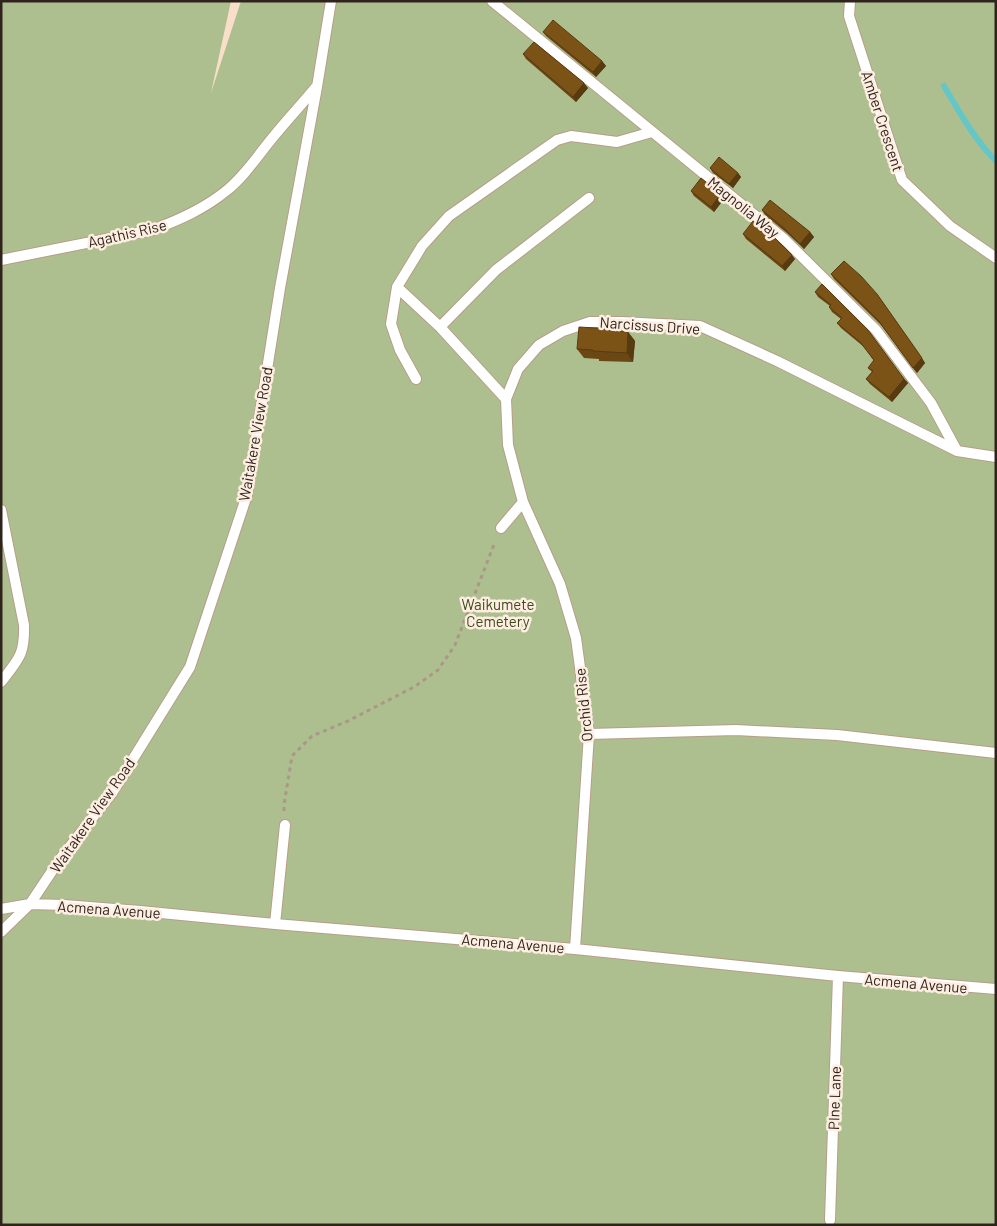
<svg xmlns="http://www.w3.org/2000/svg" width="997" height="1226" viewBox="0 0 997 1226" font-family="Barlow,sans-serif">
<style>
.green{fill:#aebf8f}
.lines{fill:none;stroke-linecap:round;stroke-linejoin:round}
.stream{stroke:#65c6c7;stroke-width:6}
.lane-casing{stroke:#b69e89;stroke-width:12}
.path{stroke:#ab9787;stroke-width:3;stroke-dasharray:4 4;stroke-linecap:butt}
.lane{stroke:#fff;stroke-width:10}
.wall{fill:#6b4714}
.shaded-wall{fill:#573a10}
.building{fill:#7c5317;stroke:#573a10}
.labels{text-anchor:middle;dominant-baseline:central;stroke-width:5;stroke-linejoin:round;paint-order:stroke}
.street-label{font-size:15px;fill:#2e241c;stroke:#feeee1}
.park-label{font-size:15px;fill:#3b4919;stroke:#feeee1}
</style>
<rect width="100%" height="100%" fill="#f9dfc9"/>
<path class="green" d="M1 1H231L211 93 241 1H996V1225H1Z"/>
<g class="lines">
<path class="stream" d="M944 86C959 111 974 139 996 161"/>
<g class="lane-casing">
<path id="lane" d="M492 1 784 239 876 330 931 403 957 451
M850 1 849 16 902 180 950 226 996 258
M1 260 152 230C179 220 204 209 226 191 245 176 258 155 274 136 287 120 302 104 316 87
M397 287 440 327 506 399
M440 327 496 270 589 198
M416 379 400 350 391 324 397 287 422 246 449 216 557 140 571 136 617 142 652 132
M1 510 24 625C25 654 19 659 1 682
M501 528 523 502
M589 734 736 730 837 735 996 753
M1 909 30 904 64 905 140 911 275 924 575 949 838 976 996 989
M275 924 285 825
M1 932 30 904 60 859 112 793 190 667 247 495 280 288 317 87 331 1
M575 949 589 734 576 638 560 584 523 502 508 445 506 399 518 369 539 345 563 331 590 322H621L700 326 777 361 957 451 996 457
M830 1220 838 976"/>
</g>
<path class="path" d="M284 811V805L292 756 312 736 348 721 414 687 438 670 455 645 495 542"/>
<use href="#lane" class="lane"/>
</g>
<path class="wall" d="M543 32 602 61 606 66 596 77 546 36Z
M523 54 588 88 576 102 526 59Z
M710 168 738 173 741 177 733 188 713 173Z
M691 191 724 199 714 212 694 196Z
M762 210 810 232 814 237 804 249 788 234 765 215Z
M743 234 795 259 785 271 746 239Z
M831 274 877 294 925 363 917 373 881 325 834 279Z
M822 284 908 383 892 402 870 384 866 379 872 372 868 368 874 361 864 347 841 328 837 323 841 319 832 312 829 307 830 306 818 297 815 292Z
M612 329 613 330 628 332 635 341 633 362 599 361V359L584 358 577 349Z"/>
<path class="shaded-wall" d="M602 61 606 66 596 77 593 72Z
M584 83 588 88 576 102 573 97Z
M738 173 741 177 733 188 729 184Z
M721 194 724 199 714 212 711 207Z
M810 232 814 237 804 249 800 244Z
M792 255 795 259 785 271 782 266Z
M628 332 635 341 633 362 627 353Z
M922 358 925 363 917 373 913 368Z
M904 379 908 383 892 402 889 397Z"/>
<path class="building" d="M553 20 602 61 593 72 543 32Z
M534 42 584 83 573 97 523 54Z
M719 157 738 173 729 184 710 168Z
M701 178 721 194 711 207 691 191Z
M770 200 810 232 800 244 785 229 762 210Z
M753 221 776 239 792 255 782 266 743 234Z
M844 261 861 276 877 294 922 358 913 368 878 320 831 274Z
M822 284 868 330 904 379 889 397 866 379 873 371 868 368 874 360 860 342 837 323 842 318 829 307 831 305 815 292Z
M579 327 612 329V330L628 332 627 353 593 351V350L577 349Z"/>
<g class="labels">
<g class="street-label">
<text transform="translate(883 121) rotate(72)">Amber Crescent</text>
<text transform="translate(744 207) rotate(39)">Magnolia Way</text>
<text transform="translate(127 233) rotate(-13)">Agathis Rise</text>
<text transform="translate(650 325) rotate(4)">Narcissus Drive</text>
<text transform="translate(255 434) rotate(-80)">Waitakere View Road</text>
<text transform="translate(583 705) rotate(-96)">Orchid Rise</text>
<text transform="translate(92 815) rotate(-55)">Waitakere View Road</text>
<text transform="translate(109 909) rotate(4)">Acmena Avenue</text>
<text transform="translate(513 943) rotate(5)">Acmena Avenue</text>
<text transform="translate(916 983) rotate(5)">Acmena Avenue</text>
<text transform="translate(834 1098) rotate(-88)">PIne Lane</text>
</g>
<g class="park-label">
<text x="498" y="604">Waikumete<tspan x="498" dy="17">Cemetery</tspan></text>
</g>
</g>
<rect width="997" height="1226" fill="none" stroke="#2e241c" stroke-width="5"/>
</svg>
